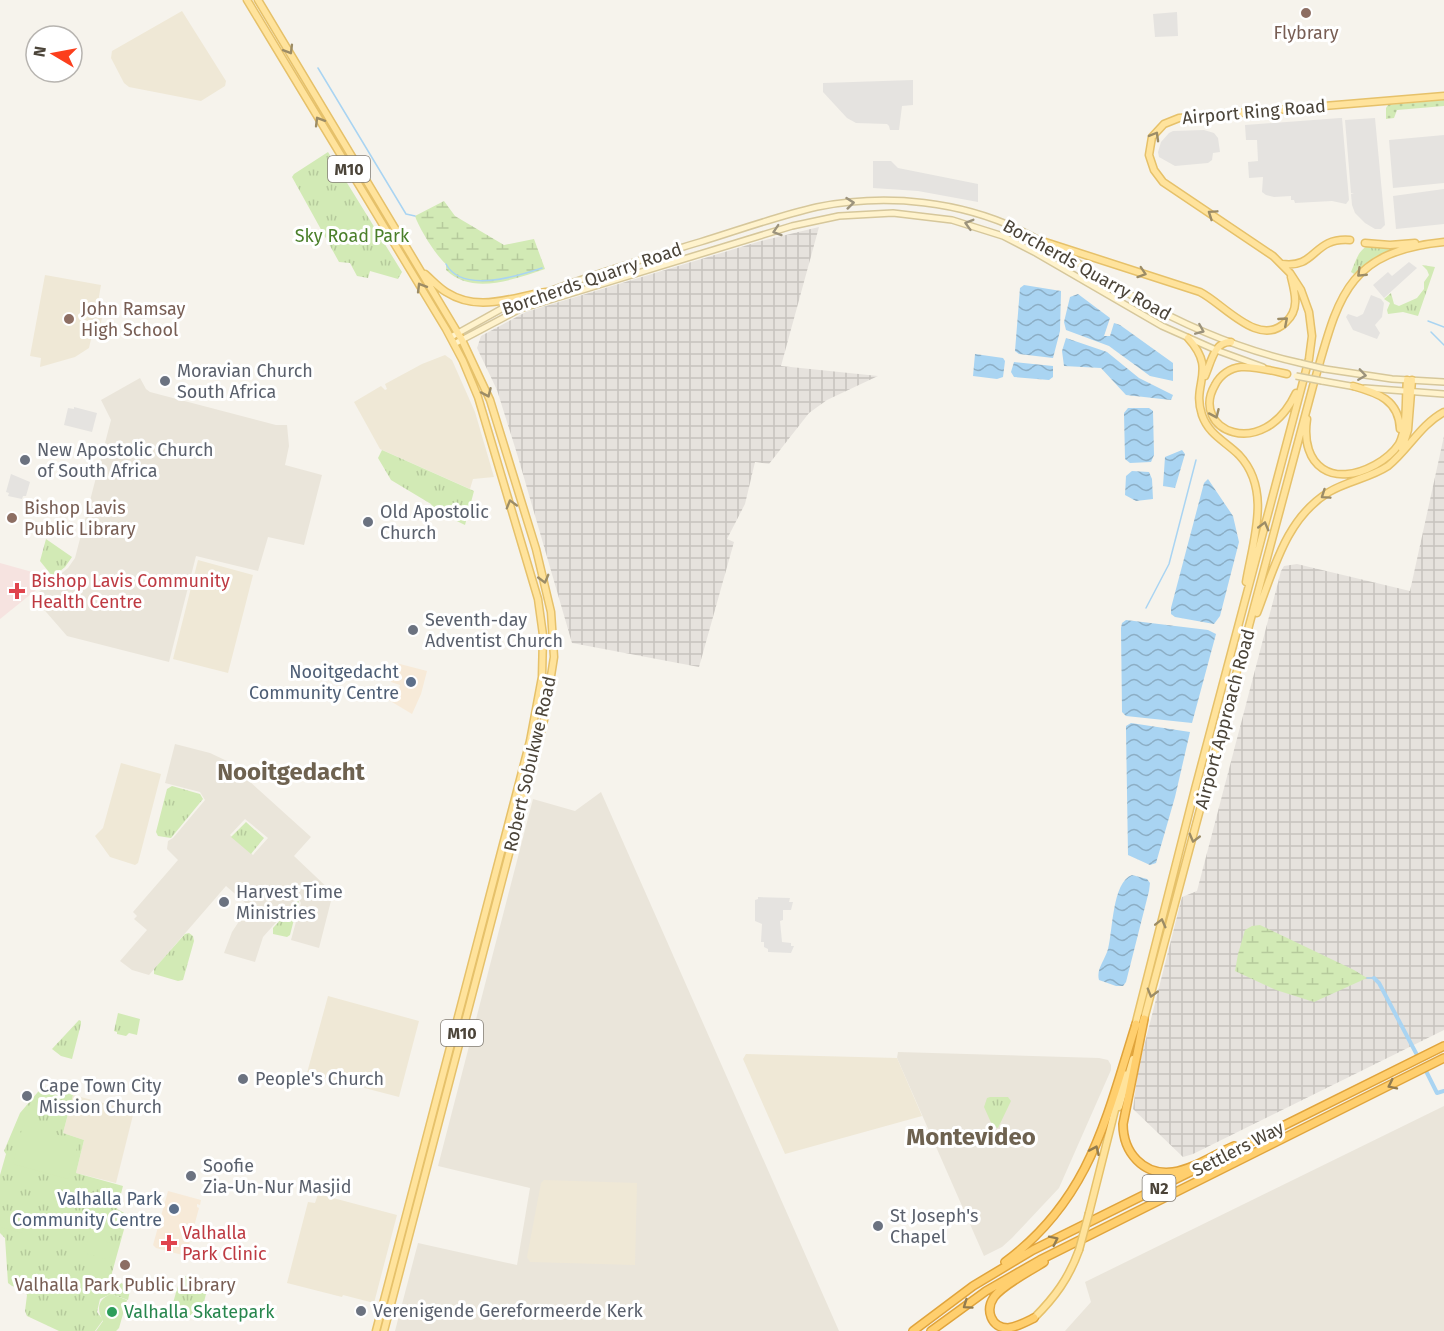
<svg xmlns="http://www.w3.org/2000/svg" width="1444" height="1331" viewBox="0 0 1444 1331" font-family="'Fira Sans',sans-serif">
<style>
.residential{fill:#eae5da;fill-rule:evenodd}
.commercial{fill:#f7ead8}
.industrial{fill:url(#industrial-grid)}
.education{fill:#efe8d6}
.medical{fill:#f6e3e0}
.grass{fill:url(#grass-dots)}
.wetland{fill:url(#wetland-marsh)}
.park{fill:url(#park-tufts)}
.pitch{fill:#d2eab5}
.parking{fill:#e5e3e0}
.water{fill:url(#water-waves)}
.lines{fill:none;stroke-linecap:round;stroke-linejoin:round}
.stream{stroke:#a9d4f2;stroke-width:1.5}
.canal{stroke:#a9d4f2;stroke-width:4}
.secondary-casing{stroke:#d6c79b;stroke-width:8}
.primary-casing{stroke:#e6c16a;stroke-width:9}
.highway-casing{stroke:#e0a43c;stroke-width:10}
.secondary{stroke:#fff3cd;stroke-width:5}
.primary{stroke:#ffe39c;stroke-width:6}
.highway{stroke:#ffcf6e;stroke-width:7}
.secondary-bridge-casing{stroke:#d6c79b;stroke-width:8;stroke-linecap:butt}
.primary-bridge-casing{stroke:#e6c16a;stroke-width:9;stroke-linecap:butt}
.secondary-bridge{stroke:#fff3cd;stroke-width:5}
.primary-bridge{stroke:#ffe39c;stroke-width:6}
.oneway{stroke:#9c8c66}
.oneway2{stroke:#9c937c}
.oneway3{stroke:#937c4e}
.education-dot{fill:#8d6e63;stroke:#fff;stroke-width:2}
.worship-dot{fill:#6b7280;stroke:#fff;stroke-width:2}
.health-dot{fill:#e0444e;stroke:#fff;stroke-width:2}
.service-dot{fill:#5c6f8a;stroke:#fff;stroke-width:2}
.leisure-dot{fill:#2e9e5b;stroke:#fff;stroke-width:2}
.labels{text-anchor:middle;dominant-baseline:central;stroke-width:6;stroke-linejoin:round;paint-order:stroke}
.shield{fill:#fff;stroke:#817c74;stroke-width:1.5}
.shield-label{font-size:16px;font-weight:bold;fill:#4b4439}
.education-label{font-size:18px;fill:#785e54;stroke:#fff}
.street-label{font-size:18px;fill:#4b4439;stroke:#fff}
.park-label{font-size:18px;fill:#4a7f2a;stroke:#fff}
.worship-label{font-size:18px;fill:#5b616d;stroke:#fff;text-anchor:start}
.health-label{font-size:18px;fill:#be3a42;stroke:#fff;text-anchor:start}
.service-label{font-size:18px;fill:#4e5e75;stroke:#fff;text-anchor:end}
.leisure-label{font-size:18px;fill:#27864d;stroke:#fff;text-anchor:start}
.district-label{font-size:24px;font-weight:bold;fill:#6e6250;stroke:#fff}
</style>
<defs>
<pattern id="industrial-grid" width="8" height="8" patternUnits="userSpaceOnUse" patternTransform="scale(1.5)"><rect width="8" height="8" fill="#e6e2dd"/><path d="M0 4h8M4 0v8" fill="none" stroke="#c7c3be"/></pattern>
<pattern id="grass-dots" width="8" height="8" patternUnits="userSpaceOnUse" patternTransform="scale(1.5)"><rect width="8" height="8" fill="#d2eab5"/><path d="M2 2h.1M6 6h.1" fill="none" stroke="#b6ca9c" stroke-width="1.8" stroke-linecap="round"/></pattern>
<pattern id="wetland-marsh" width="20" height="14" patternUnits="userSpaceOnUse" patternTransform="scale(1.5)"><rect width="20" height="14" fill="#d2eab5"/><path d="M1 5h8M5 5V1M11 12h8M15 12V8" fill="none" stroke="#b6ca9c"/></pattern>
<pattern id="park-tufts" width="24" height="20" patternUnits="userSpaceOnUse" patternTransform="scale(1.5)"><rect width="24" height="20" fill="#d2eab5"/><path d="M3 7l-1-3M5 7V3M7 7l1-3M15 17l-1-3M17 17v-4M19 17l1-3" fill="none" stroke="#b6ca9c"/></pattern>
<pattern id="water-waves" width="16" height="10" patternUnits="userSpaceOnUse" patternTransform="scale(1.5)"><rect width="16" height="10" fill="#a9d4f2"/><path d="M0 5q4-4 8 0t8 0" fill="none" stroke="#8caec5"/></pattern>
</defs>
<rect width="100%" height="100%" fill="#f6f3ec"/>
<path class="residential" d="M140 378 146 389 150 392 276 425H287L289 446 285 465 322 475 304 545 268 537 258 571 196 556 169 662 67 636 33 597 68 568 75 558 111 420 101 400Z
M175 744 210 753 227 761 311 837 294 856 333 893 319 948 291 940 301 903 298 898 263 937 255 962 224 953 232 932 249 906 226 886 149 975 132 970 120 961 147 930 134 919 137 916 133 912 178 860 167 849 168 841 173 838 205 800 200 792 165 783ZM245 819 268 838 253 855 230 835Z
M601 792 839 1331H395L418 1243 517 1265 530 1188 438 1166 533 799 575 811Z
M898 1052 1099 1058 1108 1060 1111 1065V1070L1059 1188 1012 1238 1002 1247 984 1256 897 1058Z
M1444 1106V1331H1065L1091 1302 1085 1282Z"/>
<path class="commercial" d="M396 663 427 671 421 694 412 714 387 699 389 691 398 693 400 685 391 682Z
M168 1191 201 1200 200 1205 197 1204V1207L199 1208 186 1256 156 1248 153 1245Z"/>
<path class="industrial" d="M819 227 781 366 878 376 827 400 809 413 769 464 755 462 745 504 727 539 734 542 699 667 572 643 518 457 497 390 477 348 481 336 526 312 761 241Z
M1444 436V1030L1193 1154 1183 1157 1133 1109 1138 1070 1182 897 1197 891 1281 571 1284 566 1297 564 1410 591Z"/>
<path class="education" d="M182 11 226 81 225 86 201 101 129 87 124 83 111 58 112 51Z
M45 275 101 285 97 308 104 309 98 336 92 335 89 348 75 357 40 367 41 358 30 356Z
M445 355 452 360 475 412 494 477 473 479 470 489 380 449 354 402 381 386 385 390 387 389 385 384 422 364Z
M198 560 253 575 228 673 173 659Z
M121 763 161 774 138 863 135 865 110 857 95 836 103 828Z
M328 996 419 1021 399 1097 307 1073Z
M746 1054 897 1058 922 1116 785 1154 743 1059Z
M73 1095 134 1111 116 1183 76 1173 84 1140 63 1133Z
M544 1180 637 1183 635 1265 530 1262 527 1257 541 1183Z
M318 1194 397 1215 374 1303 343 1295 342 1297 287 1283 308 1202 315 1203Z"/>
<path class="medical" d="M0 563 43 575 41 586 0 619Z"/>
<path class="grass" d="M1444 100V106L1397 110 1394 118 1386 119V108L1388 105Z"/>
<path class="wetland" d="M444 201 455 216 504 245 534 239 545 269C514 279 473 296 446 270V264C436 256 419 228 415 216Z
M1260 925 1354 970 1367 978 1314 1002 1276 990 1235 971 1238 954 1245 930 1252 926Z"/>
<path class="park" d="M328 152 402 272 398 279 370 271 368 278 357 276 350 263 339 262 292 177 294 174Z
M1370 245 1391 247 1392 249 1365 264 1354 274 1351 272C1356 261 1358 249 1370 245Z
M1422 265 1435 267 1418 316 1403 312 1388 314 1387 310 1390 303 1384 299 1391 293 1394 304 1399 306 1417 298 1424 289V282L1429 275 1427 270Z
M382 450 474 491 465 525 434 510 431 504 391 480 378 458Z
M46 539 72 557 65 567 53 577 40 561Z
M172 786 200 794 203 799 171 838 158 836 156 832 167 789Z
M246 822 264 838 251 854 231 837Z
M299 900 290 935 287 937 273 934V928Z
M189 933 193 936 194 941 183 980 178 981 154 974V969L185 934Z
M118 1013 140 1019 137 1035 129 1033 126 1036 117 1034V1032L114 1031Z
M79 1020 81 1021V1024L72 1059 61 1056 52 1049Z
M43 1086 73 1095 63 1133 84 1140 76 1173 123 1186 117 1209 128 1215 110 1280 131 1286 128 1300 111 1294 100 1299 97 1312 103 1320 95 1331H59L27 1316 25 1311 27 1295 23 1289 12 1286 8 1283 5 1238 0 1233V1175L6 1154 4 1151 20 1113Z
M990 1097H1008L1011 1101 998 1128 993 1127 984 1107 987 1098Z
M181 1275 209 1282 200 1318 171 1310Z"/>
<path class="pitch" d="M23 1125 79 1141 68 1179 13 1164Z
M1 1210 26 1216 22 1233 0 1227Z
M89 1237 114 1244 109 1260 84 1253Z
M111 1294 127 1300 119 1328 116 1331H96L103 1321C96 1309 98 1299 111 1294Z"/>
<path class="parking" d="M1177 12 1178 36 1155 37 1153 14Z
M913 80V105L902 106 899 130H890L889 126 887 124 856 123 847 118 823 92V83Z
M1340 118H1342L1349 200 1346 204 1332 201 1295 203 1294 200H1291V196L1274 197 1266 195 1262 192 1263 177 1249 178 1248 162 1258 161 1257 140H1246L1245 125Z
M1375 118 1385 225 1381 229H1375L1365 223 1355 213 1352 205 1351 194 1354 193H1351L1345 120Z
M1204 130 1214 133 1218 138 1220 152 1213 153 1212 160 1208 163 1175 166 1159 157 1158 152 1161 142 1169 133 1173 131Z
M1444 135V183L1393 188 1389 140Z
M873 161H891L898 168 978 184V202L918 191 873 188Z
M1444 189V224L1396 229 1393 196Z
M1409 262 1417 268 1384 298 1373 285 1388 272 1392 276Z
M1371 295 1381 299 1384 303 1382 317 1375 325 1380 333 1377 339 1353 330 1346 317 1348 314 1357 317 1363 314Z
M74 407 97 413 92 432 64 425 68 408 74 409Z
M11 474 30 482 26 496H23L22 499 8 496 9 493 6 492Z
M758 897 790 898 789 902H793L791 910H783V920L780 921 782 942 791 943V946H794L791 953 768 952V949L764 947V942H761L762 924 755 921V900L758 899Z"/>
<path class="water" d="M1024 285 1061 291 1060 331 1053 358 1019 354 1015 351 1020 288Z
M1078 294 1110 318 1104 336H1110L1114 323 1120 325 1173 363V381L1150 376 1109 346 1066 330 1064 322 1070 297Z
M1066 338 1107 352 1139 378 1173 395 1171 400 1126 395 1101 368 1064 366 1062 351Z
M975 354 1003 358 1005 361 1003 377 997 379 973 376Z
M1014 362 1053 366V377L1049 380 1014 377 1011 372Z
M1128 408H1149L1153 411 1154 455 1151 462 1130 463 1125 459 1124 413Z
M1182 450 1185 454 1175 488 1163 486 1165 457Z
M1132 471 1149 472 1152 479 1153 499 1136 501 1125 495 1126 476Z
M1208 479 1233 516 1239 542 1220 616 1214 624 1175 617 1171 614V608L1204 483Z
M1126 620 1208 630 1216 634 1192 723 1126 716 1122 712 1121 628 1122 623Z
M1131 723 1190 732 1175 797 1156 863 1150 865 1128 855 1126 730V726Z
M1132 875 1147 879 1150 883 1149 891 1126 982 1123 986H1116L1099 980C1096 969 1105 960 1108 949 1113 931 1112 882 1132 875Z"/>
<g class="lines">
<path class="stream" d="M318 68 406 214 415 216
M446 264C462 294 518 276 542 268
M1428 321 1444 327
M1431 332 1444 345
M1146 608 1169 564 1196 460
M1367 978H1374"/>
<path class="canal" d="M1374 978 1379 983 1417 1055
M1426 1071 1437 1093 1444 1091"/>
<g class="secondary-casing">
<path id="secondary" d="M544 293C595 273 647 258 700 242 739 230 778 216 817 207 887 193 963 201 1026 233 1064 252 1099 277 1136 298 1187 327 1242 350 1300 363
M451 337 503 308 532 297
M454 344 520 309 792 226 839 216 893 213 952 220 1003 236 1036 253 1162 326 1216 350 1263 367
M1325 369 1392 379 1444 382
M1322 381 1356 387
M1365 388 1444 394"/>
</g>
<g class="primary-casing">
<path id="primary" d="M247 0 446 329 463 361 478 397 538 599 543 635 542 677 530 741 376 1331
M258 0 462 340 490 400 536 549 551 612 554 657 544 720 384 1331
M1039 240 1200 292C1224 304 1259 349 1286 322 1300 309 1295 293 1291 277
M1365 243 1390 245 1415 243
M1282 264C1317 269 1312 237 1350 240
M425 274C432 280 438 287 446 292 479 313 511 297 546 292
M1188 338C1218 371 1191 383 1202 415 1209 435 1225 441 1239 455 1272 490 1253 540 1246 582
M1287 374C1273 371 1256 366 1241 367 1230 368 1220 375 1215 385 1189 430 1263 463 1296 393
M1205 376C1211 363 1214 341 1231 342
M1353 386C1378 393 1399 400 1400 429
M1307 419C1300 467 1333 488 1375 465 1384 460 1393 453 1399 444 1408 426 1405 399 1407 380
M1402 449 1408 430 1412 380
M1257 613C1274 569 1286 518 1329 492 1347 481 1370 478 1388 466 1409 449 1420 425 1444 412
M1143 1023 1313 386C1338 301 1343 252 1444 242
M1135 1026 1195 789 1309 359 1312 336 1309 312 1301 290 1290 273 1273 256 1163 182 1154 170 1149 155 1152 137 1164 124 1179 118 1444 96
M1119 1107 1133 1059
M1089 1213 1124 1074
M1034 1318C1055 1297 1069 1278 1079 1250"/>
</g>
<g class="highway-casing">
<path id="highway" d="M1144 1019 1123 1124C1123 1152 1143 1176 1173 1172 1194 1169 1215 1154 1234 1146
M1005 1262C1090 1199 1106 1119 1136 1024
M1034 1318C1026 1322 1017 1327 1008 1328 991 1328 985 1310 994 1297 1004 1284 1029 1272 1044 1262
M913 1331 973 1286 1033 1250 1444 1046
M931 1331 986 1291 1040 1260 1444 1058"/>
</g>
<use href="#secondary" class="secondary"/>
<use href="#primary" class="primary"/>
<use href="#highway" class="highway"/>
<g class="secondary-bridge-casing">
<path id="secondary-bridge" d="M1300 363 1325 369
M1296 376 1322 381"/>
</g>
<g class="primary-bridge-casing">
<path id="primary-bridge" d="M1079 1250 1089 1213"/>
</g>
<use href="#secondary-bridge" class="secondary-bridge"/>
<use href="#primary-bridge" class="primary-bridge"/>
</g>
<defs><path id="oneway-chevron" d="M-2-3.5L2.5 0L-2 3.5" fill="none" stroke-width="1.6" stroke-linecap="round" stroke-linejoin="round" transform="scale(1.5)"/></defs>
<g class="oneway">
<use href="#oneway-chevron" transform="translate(289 50) rotate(59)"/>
<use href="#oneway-chevron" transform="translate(319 121) rotate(-121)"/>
<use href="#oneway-chevron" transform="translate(1155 136) rotate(-60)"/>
<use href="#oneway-chevron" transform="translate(1212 214) rotate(-146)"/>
<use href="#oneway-chevron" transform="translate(1142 273) rotate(18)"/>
<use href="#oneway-chevron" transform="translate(1361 273) rotate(136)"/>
<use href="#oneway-chevron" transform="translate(421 287) rotate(-121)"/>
<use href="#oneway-chevron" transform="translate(1284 321) rotate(-41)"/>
<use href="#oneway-chevron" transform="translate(487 393) rotate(66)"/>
<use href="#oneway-chevron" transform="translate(1215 414) rotate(66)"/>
<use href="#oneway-chevron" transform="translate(1325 495) rotate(146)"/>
<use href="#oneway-chevron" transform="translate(511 504) rotate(-106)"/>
<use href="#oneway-chevron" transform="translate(1264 526) rotate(-75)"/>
<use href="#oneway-chevron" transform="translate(544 579) rotate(75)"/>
<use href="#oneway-chevron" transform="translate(1194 838) rotate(105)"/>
<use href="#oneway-chevron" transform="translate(1161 923) rotate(-76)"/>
<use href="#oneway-chevron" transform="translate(1152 993) rotate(106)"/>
</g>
<g class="oneway2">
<use href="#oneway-chevron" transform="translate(850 203) rotate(-6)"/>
<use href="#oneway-chevron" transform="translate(969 224) rotate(-164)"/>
<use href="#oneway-chevron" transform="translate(777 231) rotate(162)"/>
<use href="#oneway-chevron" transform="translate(1200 330) rotate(23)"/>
<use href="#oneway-chevron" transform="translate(1362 375) rotate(8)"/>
</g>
<g class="oneway3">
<use href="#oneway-chevron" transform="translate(1392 1085) rotate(154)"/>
<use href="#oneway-chevron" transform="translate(1095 1150) rotate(-66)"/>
<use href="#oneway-chevron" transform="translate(1054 1240) rotate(-26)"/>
<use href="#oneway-chevron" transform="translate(967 1305) rotate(145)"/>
</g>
<g class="education-dot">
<circle cx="1306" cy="13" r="6"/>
<circle cx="69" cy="319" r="6"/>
<circle cx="12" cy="518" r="6"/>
<circle cx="125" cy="1265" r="6"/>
</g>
<g class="worship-dot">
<circle cx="165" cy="381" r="6"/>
<circle cx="25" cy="460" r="6"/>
<circle cx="368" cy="522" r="6"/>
<circle cx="413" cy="630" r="6"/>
<circle cx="224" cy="902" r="6"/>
<circle cx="243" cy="1079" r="6"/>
<circle cx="27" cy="1096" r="6"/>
<circle cx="191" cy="1176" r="6"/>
<circle cx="878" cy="1226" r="6"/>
<circle cx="361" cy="1311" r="6"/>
</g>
<g class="health-dot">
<path d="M14 582h6v6h6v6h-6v6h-6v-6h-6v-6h6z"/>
<path d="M166 1234h6v6h6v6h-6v6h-6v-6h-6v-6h6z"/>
</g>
<g class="service-dot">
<circle cx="411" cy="682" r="6"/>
<circle cx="174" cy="1209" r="6"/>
</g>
<circle class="leisure-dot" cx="112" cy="1312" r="6"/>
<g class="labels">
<g class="shield">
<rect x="328" y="156" width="42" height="26" rx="4.5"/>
<rect x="441" y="1020" width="42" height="26" rx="4.5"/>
<rect x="1142.5" y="1175" width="33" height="26" rx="4.5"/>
</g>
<g class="shield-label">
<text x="349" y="169">M10</text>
<text x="462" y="1033">M10</text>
<text x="1159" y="1188">N2</text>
</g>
<g class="education-label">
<text x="1306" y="33">Flybrary</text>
<text x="81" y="309" text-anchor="start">John Ramsay<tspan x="81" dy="21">High School</tspan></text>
<text x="24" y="508" text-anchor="start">Bishop Lavis<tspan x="24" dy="21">Public Library</tspan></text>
<text x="125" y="1285">Valhalla Park Public Library</text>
</g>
<g class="street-label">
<text transform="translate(1254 112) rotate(-5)">Airport Ring Road</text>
<text transform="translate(1087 270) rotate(29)">Borcherds Quarry Road</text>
<text transform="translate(592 279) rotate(-19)">Borcherds Quarry Road</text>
<text transform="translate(1225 719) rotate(-75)">Airport Approach Road</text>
<text transform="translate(530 764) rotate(-77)">Robert Sobukwe Road</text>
<text transform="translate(1238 1149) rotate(-27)">Settlers Way</text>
</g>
<g class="park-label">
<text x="352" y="236">Sky Road Park</text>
</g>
<g class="worship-label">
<text x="177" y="371">Moravian Church<tspan x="177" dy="21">South Africa</tspan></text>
<text x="37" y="450">New Apostolic Church<tspan x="37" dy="21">of South Africa</tspan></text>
<text x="380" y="512">Old Apostolic<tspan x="380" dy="21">Church</tspan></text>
<text x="425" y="620">Seventh-day<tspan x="425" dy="21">Adventist Church</tspan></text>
<text x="236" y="892">Harvest Time<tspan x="236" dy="21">Ministries</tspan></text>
<text x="255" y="1079">People's Church</text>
<text x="39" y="1086">Cape Town City<tspan x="39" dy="21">Mission Church</tspan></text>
<text x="203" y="1166">Soofie<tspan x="203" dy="21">Zia-Un-Nur Masjid</tspan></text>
<text x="890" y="1216">St Joseph's<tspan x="890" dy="21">Chapel</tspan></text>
<text x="373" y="1311">Verenigende Gereformeerde Kerk</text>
</g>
<g class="health-label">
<text x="31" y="581">Bishop Lavis Community<tspan x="31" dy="21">Health Centre</tspan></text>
<text x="182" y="1233">Valhalla<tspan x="182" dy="21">Park Clinic</tspan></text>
</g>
<g class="service-label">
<text x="399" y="672">Nooitgedacht<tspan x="399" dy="21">Community Centre</tspan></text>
<text x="162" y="1199">Valhalla Park<tspan x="162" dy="21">Community Centre</tspan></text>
</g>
<g class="leisure-label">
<text x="124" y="1312">Valhalla Skatepark</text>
</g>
<g class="district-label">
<text x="291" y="772">Nooitgedacht</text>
<text x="971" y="1137">Montevideo</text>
</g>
</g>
<g transform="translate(54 54) rotate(280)"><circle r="28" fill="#ffffff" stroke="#b7b4b0" stroke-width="1.5"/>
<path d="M0-4.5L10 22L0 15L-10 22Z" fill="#fc3f1d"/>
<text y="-9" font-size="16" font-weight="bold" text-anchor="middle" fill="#4b4439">N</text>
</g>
</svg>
